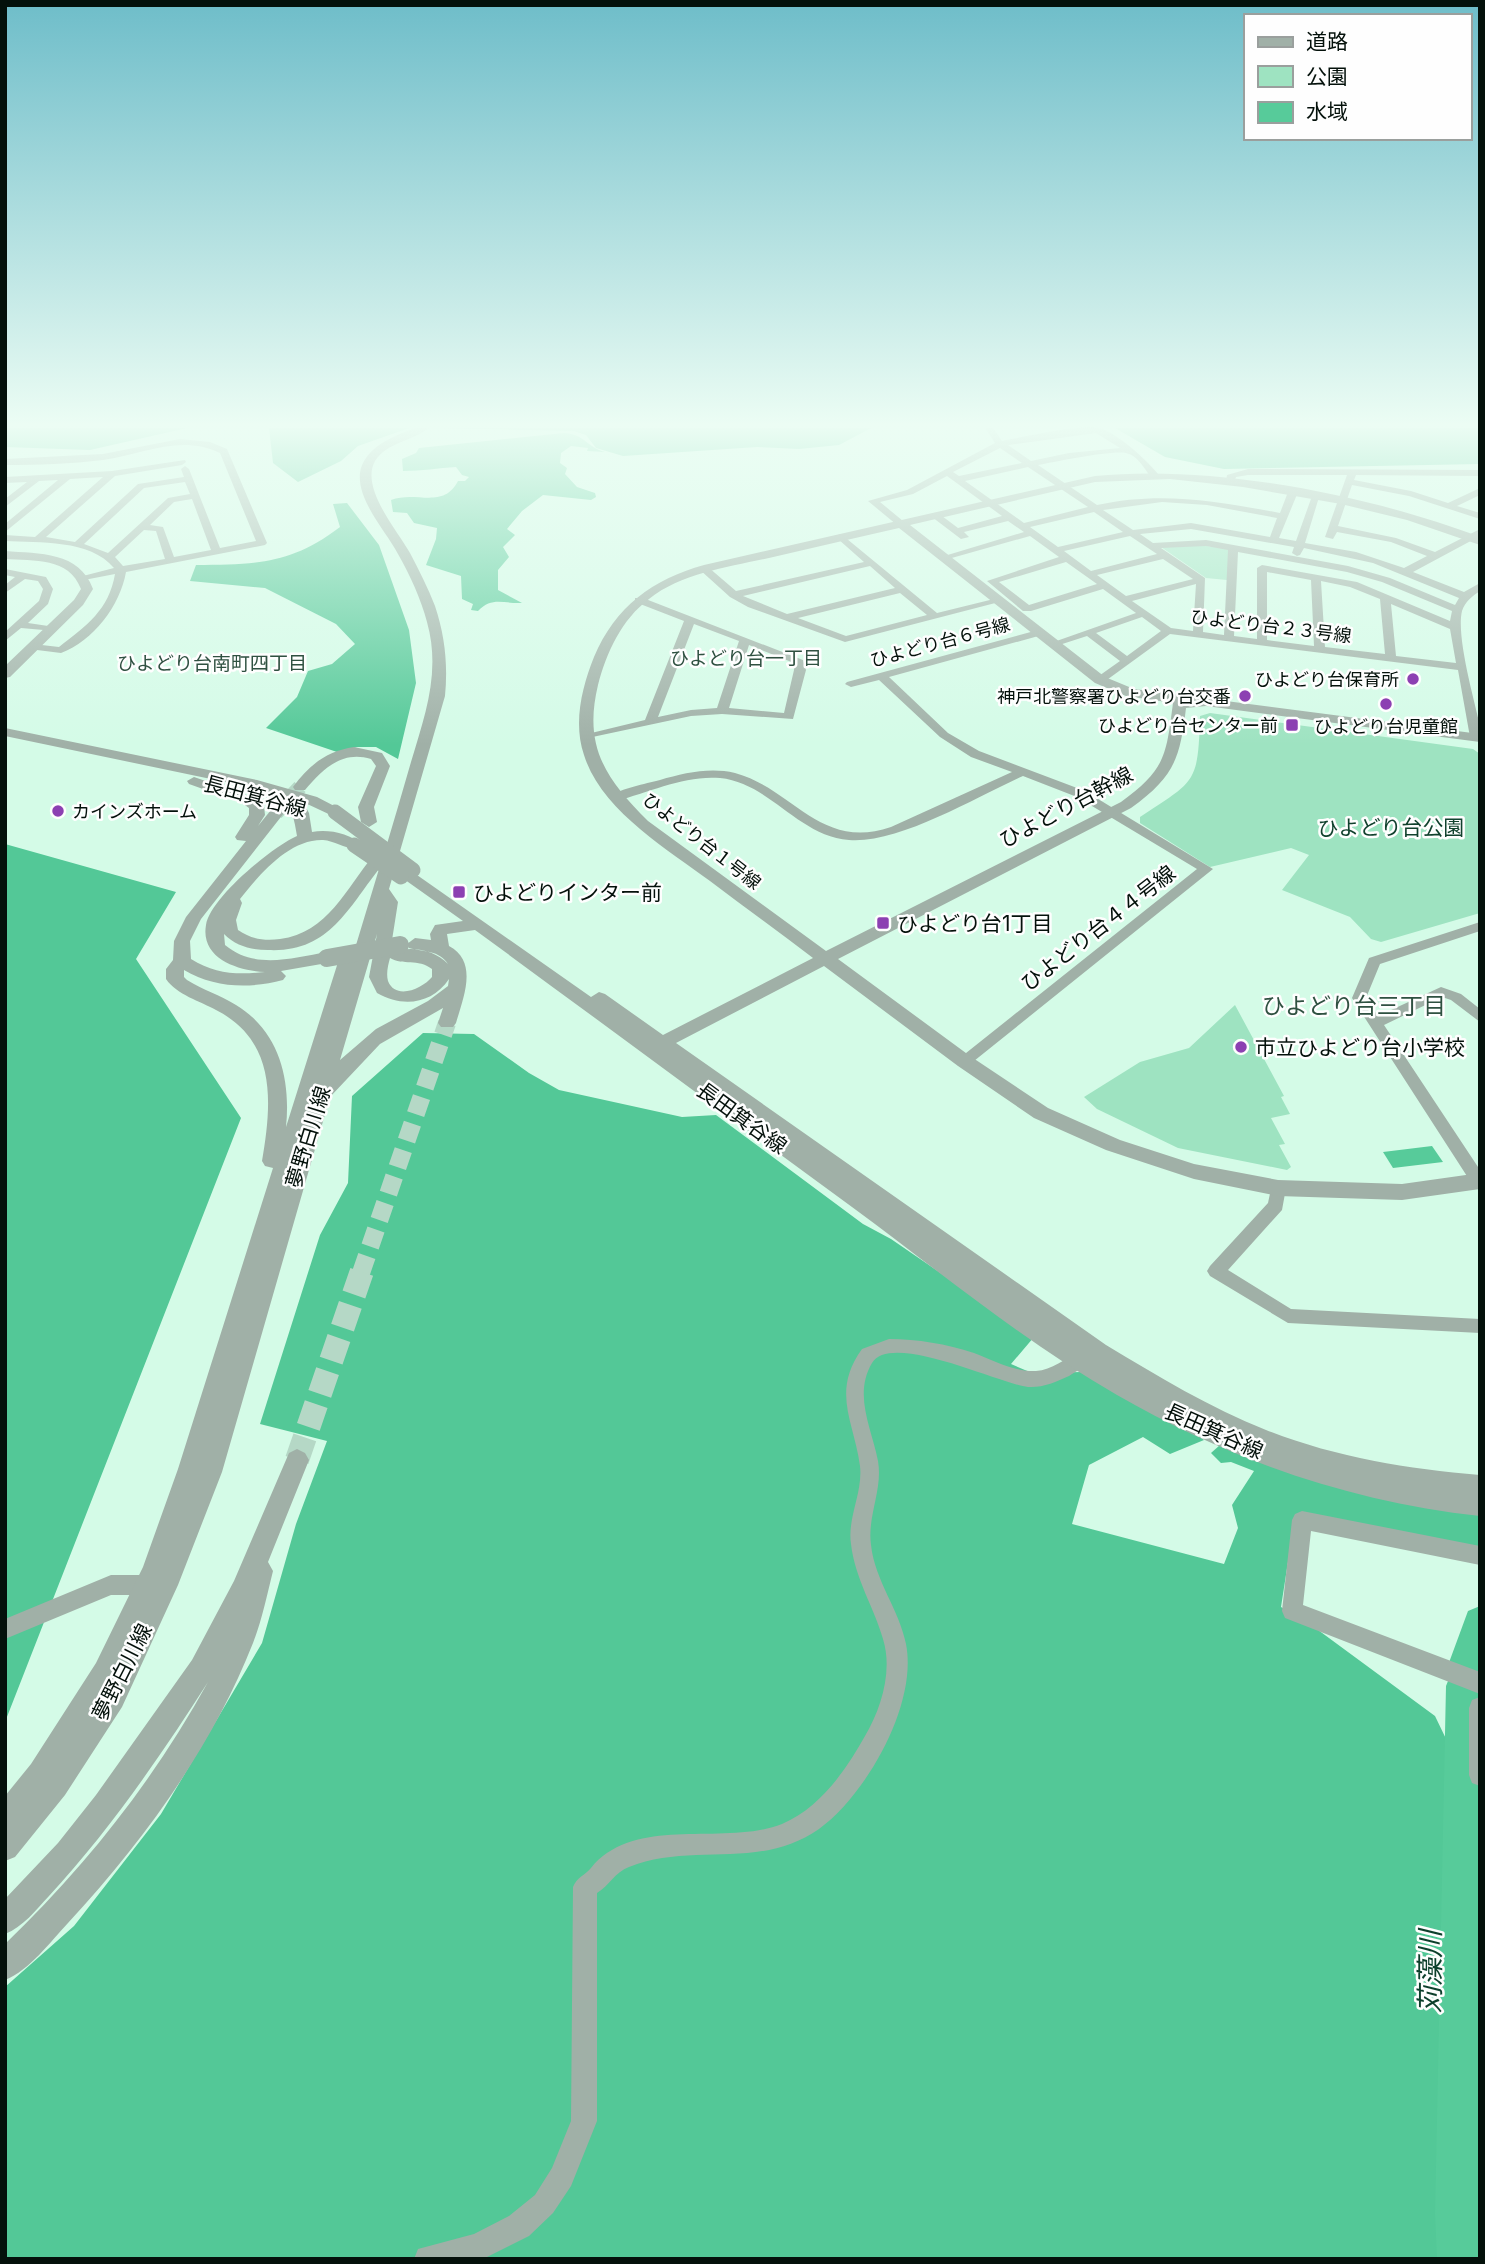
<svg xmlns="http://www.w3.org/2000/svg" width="1485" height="2264" viewBox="0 0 1485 2264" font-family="Inter,'Noto Sans JP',sans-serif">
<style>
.green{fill:#9ee3c1}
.forest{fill:#53c897}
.water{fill:#57cb9a}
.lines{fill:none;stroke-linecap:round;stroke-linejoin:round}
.river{fill:#57cb9a;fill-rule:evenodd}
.tertiary-tunnel-far2{stroke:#b5d8c6;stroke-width:15;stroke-dasharray:15 7;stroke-linecap:butt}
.tertiary-tunnel-far1{stroke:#b5d8c6;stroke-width:18;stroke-dasharray:18 10;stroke-linecap:butt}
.tertiary-tunnel{stroke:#b5d8c6;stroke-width:24;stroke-dasharray:24 11;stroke-linecap:butt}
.minor{fill:#a0b0a7;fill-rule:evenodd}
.tertiary{fill:#a0b0a7;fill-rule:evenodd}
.tertiary-bridge-far1{stroke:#a0b0a7;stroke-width:15}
.tertiary-bridge{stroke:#a0b0a7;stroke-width:18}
.poi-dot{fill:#8c40b2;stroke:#fefefe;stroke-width:2.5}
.labels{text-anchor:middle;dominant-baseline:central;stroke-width:5;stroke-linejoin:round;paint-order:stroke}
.far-street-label{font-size:18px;fill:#04110b;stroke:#fefefe}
.far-poi-label{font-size:18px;fill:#04110b;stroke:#fefefe;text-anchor:end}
.far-neighbourhood-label{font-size:19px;fill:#2f5141;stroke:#fefefe}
.street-label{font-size:21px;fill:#04110b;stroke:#fefefe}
.park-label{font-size:21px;fill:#11422e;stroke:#fefefe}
.poi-label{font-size:21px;fill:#04110b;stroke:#fefefe;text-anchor:start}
.neighbourhood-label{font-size:23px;fill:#2f5141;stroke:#fefefe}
.near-water-label{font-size:28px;font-style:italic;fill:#0c3f2b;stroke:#fefefe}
</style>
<rect width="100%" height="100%" fill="#d4fbe7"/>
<path class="green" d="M1191 544 1230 549 1227 580 1206 578 1161 547Z
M1210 713 1473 749 1480 754V913L1381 942 1371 939 1350 917 1282 890 1309 855 1291 848 1210 867 1140 823V817C1196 780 1198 784 1200 716Z
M1235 1005 1284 1096 1281 1097 1290 1114 1271 1118 1285 1144 1279 1145 1291 1167 1287 1170 1178 1148 1097 1109 1084 1097 1140 1062 1189 1048Z"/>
<path class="forest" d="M5 428H187L90 450 5 447Z
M269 428H409L358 446 341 461 298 482 273 463Z
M436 428H871L839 445 799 449 757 447 623 456 596 448 586 435 574 431Z
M1115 428H1480V464L1224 469 1165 457Z
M347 503 379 545 409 630 416 683 398 759 376 747H357L337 752 266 728 297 697 308 671 332 664 355 644 336 624 265 588 190 581 196 565C256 564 290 565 340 527L333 504Z
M5 844 176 892 136 959 241 1118 5 1722Z
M423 1033 474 1034 529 1073 559 1090 682 1117 716 1115 863 1224 891 1239 1034 1337 1011 1364 1032 1373 1082 1372 1188 1426 1204 1440 1170 1454 1143 1437 1089 1465 1072 1524 1224 1564 1238 1528 1232 1505 1254 1471 1231 1462 1221 1463 1211 1453 1220 1445 1480 1512V1547L1295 1517 1281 1607 1314 1627 1435 1716 1448 1743 1456 1802 1475 2259H5V1987L74 1926 161 1814 262 1643 296 1524 327 1441 260 1424 320 1235 348 1183 352 1096Z"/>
<path class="water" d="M564 433C585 434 586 447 605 452L587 451 588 448 571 446 561 453 560 463 567 468 565 474 577 487 595 493 596 497 591 500 543 495 522 511 507 529 515 535 503 547 509 557 498 570V590L522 603C504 604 492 596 478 611L471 610 473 604 462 599 461 576 426 565 436 539 437 528 414 523 407 513 393 512 391 500C416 490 443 510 458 481H465L469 477 462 475 456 467C438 468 422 471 403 471L402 459 416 453 419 448Z
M1432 1146 1443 1162 1393 1168 1383 1152Z"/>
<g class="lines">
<path class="river" d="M1480 1606V2259H1437L1435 2214 1446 1686 1450 1676 1447 1668 1468 1611Z"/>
<path class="tertiary-tunnel-far2" d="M276 813 300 787"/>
<path class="tertiary-tunnel-far1" d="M361 1273 447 1023"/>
<path class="tertiary-tunnel" d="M297 1460 362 1271"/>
<path class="minor" d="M985 428H993L1002 441C1023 437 1080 424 1099 428 1115 431 1148 461 1158 474L1156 476H1150C1144 468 1137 455 1126 453 1112 450 1054 462 1038 465L1097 505C1160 491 1217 501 1280 513L1288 492 1293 489 1298 492 1279 538 1296 541 1312 496 1320 494 1305 543 1356 552 1404 568 1427 556 1391 542 1337 532 1333 539 1325 537 1347 475H1248L1236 477 1234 483 1231 484 1226 481 1227 475 1248 469 1480 470V476L1356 475 1354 480 1411 491 1448 503 1480 488V495L1457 506 1480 513V519L1409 496 1352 485 1338 526 1396 538 1435 552 1480 529V536L1413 572 1464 592 1480 583V591C1472 596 1465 602 1462 611 1456 636 1474 699 1480 726V740L1470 737 1458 670 1170 634 1104 682H1096V678L1120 661 1087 636 1053 647 1048 644 1136 613 1103 589 1031 611H1023L987 581 1059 557 1030 536 941 561V557L1024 532 1008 521 964 532 969 537 961 539 932 517V513H938L958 528 1002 516 947 476 913 494 880 502 903 521V525H897L868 501 907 490 995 443ZM1096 433 1120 448 1069 453 1031 461 1008 445ZM1000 448 1022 463 959 476 953 472ZM1028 467 1088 507 1024 523 965 481ZM1162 502 1207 505 1277 518 1270 537 1191 523 1133 530 1103 510ZM1094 512 1123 532 1058 547 1030 527ZM1191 529 1294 547 1292 553 1297 556 1300 555 1304 548 1373 563 1459 598 1455 605 1390 578 1348 566 1206 540 1153 543 1140 534ZM1130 536 1157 554 1091 571 1064 551ZM1206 546 1228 550 1224 635 1203 632 1205 578 1161 548ZM1238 552 1347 572 1382 582 1452 611 1450 621 1357 582 1262 565 1257 568V639L1234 636ZM1163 559 1193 579 1126 596 1097 575ZM1066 562 1097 584 1029 605 999 582ZM1267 572 1311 580 1314 646 1267 640ZM1321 581 1350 587 1380 599 1385 654 1325 647ZM1196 584 1193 631 1171 628 1132 601ZM1391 604 1450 629 1456 663 1396 656ZM1142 617 1161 631 1127 656 1096 633Z
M180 439 210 442 227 449 267 543 265 545 126 572C120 606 93 641 61 653L29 649 28 647 33 644 59 647C86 626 109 610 115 574L84 580 79 577 114 568C90 539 39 543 5 541V535L35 537 103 477 70 479 5 532V524L58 480 39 481 5 507V499L27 482 5 483V477L112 471 185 460 186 462 182 465 115 476 46 537 75 542 138 484 184 477 181 469 185 466 189 469 220 548 256 541 220 453C181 434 143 454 103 460 71 464 38 465 5 465V459L103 454ZM185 482 190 494 168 498 108 553 84 544 144 488ZM192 499 211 550 174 557 163 527 150 525 174 502ZM144 530 156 531 165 559 123 566 115 557Z
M841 534 937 613 998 598 1003 601 845 642 748 607 730 597 699 569 708 567 736 591 864 562 838 539V535ZM870 566 895 588 787 614 743 596ZM900 593 927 615 846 636 798 618Z
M5 569 46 577 53 589 48 604 28 623 55 627V631L21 628 5 641V632L39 601 43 589 38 581 25 579 5 593V585L15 577 5 575Z
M635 598H643L803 660 806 670 793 719 722 714 691 716 583 739V735L645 720 684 621 635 602ZM694 624 739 641 717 708 691 710 658 717ZM749 645 794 663V670L784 713 729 708Z
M1038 630 1042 631V635L889 677 948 733 979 751 1085 791 1213 869 969 1065 964 1066 956 1061 1197 869 1077 797 1023 776C976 797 899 844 849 840 798 836 770 783 720 778 685 775 650 792 616 801L610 797C621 788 645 784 660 780 684 773 710 767 735 773 794 789 820 851 891 827L1012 772 971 757 940 737 879 680 851 687 845 684 847 682Z
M1480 922V931L1380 964 1366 998 1378 1016 1441 987 1461 994 1480 1009V1022L1451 1000 1442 997 1384 1025 1480 1170V1189L1474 1187 1352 998 1369 958Z
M1278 1182 1284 1184 1286 1188 1282 1210 1228 1270 1291 1309 1480 1319V1333L1288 1323 1210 1276 1207 1271 1210 1266 1268 1203 1272 1184Z
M889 1339C918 1339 946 1344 974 1353 993 1360 1014 1372 1036 1371 1052 1370 1065 1358 1080 1352L1086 1355 1089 1360C1085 1368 1076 1371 1069 1376 1056 1382 1042 1388 1028 1387 1000 1384 891 1331 872 1363 853 1395 872 1429 878 1461 883 1490 867 1516 871 1545 875 1581 899 1609 906 1644 918 1704 866 1795 819 1829 759 1871 691 1842 629 1867 615 1872 609 1886 597 1893V2121L571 2186 553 2213 529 2236 487 2257 481 2259H414L418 2249 474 2234 509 2216 535 2195 552 2168 571 2121 573 1887C577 1877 584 1876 591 1868 635 1814 724 1847 782 1824 820 1808 846 1770 865 1736 881 1709 893 1671 883 1639 874 1607 855 1579 851 1544 847 1518 863 1493 860 1466 854 1421 831 1392 862 1349Z
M1302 1511 1480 1546V1565L1311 1531 1303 1605 1480 1672V1694L1285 1618 1282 1611 1292 1520 1295 1514Z
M111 1575H148L155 1578 158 1585 155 1592 148 1595H111L5 1639V1619Z
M1480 1697V1786L1472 1783 1469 1775V1708L1472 1700Z"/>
<path class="tertiary" d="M415 428H429C413 441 387 442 375 461 360 488 397 530 410 553 419 570 428 588 435 606 445 636 448 665 445 696L389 889 398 902 390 953C409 945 434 949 448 964 439 950 424 952 409 948L407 944 415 938 431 940 430 934 435 925 463 921 401 877 399 873 401 869 407 868 591 997 599 992 605 994 663 1035 813 958C779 932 744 907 710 881 667 849 601 810 584 755 573 723 582 687 594 657 615 607 653 579 704 565L1095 476C1213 464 1369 495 1480 537V545L1407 520 1341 504 1243 487 1170 479 1095 482 910 525 1105 677 1134 689 1480 734V742L1206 706 1186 708C1180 759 1174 777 1131 808L838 959 970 1056 1048 1108 1120 1140 1194 1164 1278 1180 1402 1184 1480 1173V1189L1402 1200 1278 1196 1194 1179 1106 1150 1034 1118 958 1066 824 966 676 1043 1106 1345C1158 1376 1210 1408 1266 1430 1334 1457 1407 1469 1480 1475V1516C1351 1502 1230 1460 1117 1395 1023 1341 939 1271 852 1207 726 1115 601 1022 475 930L447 934 449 946C479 962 463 998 456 1023L453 1027H441L438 1023 443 1008 380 1044 330 1097 222 1472 178 1585 122 1707 65 1795 15 1857 5 1861V1796L31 1764 96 1663 143 1567 178 1469 273 1168 265 1166 262 1161C272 1103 277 1041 216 1010 200 1001 177 995 166 979V969L173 960 174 941 186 917 246 841 237 840 235 837 249 815V808L242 803 189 784 187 781 194 777 252 797 264 806 265 815 258 826 271 810H281L284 813 201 919 190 941 191 959C215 974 237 975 265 972 239 971 200 959 206 925 210 898 272 847 297 836 292 802 286 797 254 788L5 736V728L257 780 317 797 340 809 343 812 340 815 335 817 303 802 309 813 312 832C328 829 350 833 362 845L360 848C347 851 336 841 323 840 289 839 259 875 240 899L242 903 236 920 238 930C251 939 264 941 280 939 328 933 346 888 374 855L384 854C393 824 402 793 411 762 425 715 441 672 427 622 421 599 410 575 398 554 386 531 357 501 360 473 364 447 394 436 415 428ZM899 528 1095 683 1126 696 1173 703C1166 756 1166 769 1121 802L826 951 648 821C606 779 583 747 598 685 606 653 622 619 649 599 682 573 729 567 769 558 812 548 855 538 899 528ZM379 869 353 955H342L339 959 286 1127C291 1079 279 1031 236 1005 220 995 203 990 187 980L184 977V970C214 988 250 989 283 980L286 976 281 971 333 962 336 958 333 954 327 952C292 958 255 970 225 945L224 934C236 946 251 950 268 950 328 953 347 910 379 869ZM377 934 369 977 377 993C403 1008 432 1004 449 979L448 986 428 1001 376 1029 340 1060ZM390 958C403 966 418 958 432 969V977C423 988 396 1001 388 981 386 974 388 965 390 958Z
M5 551C40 554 79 551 93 589L83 605 10 677 5 678V666L74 600 81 589C69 557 34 561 5 559Z
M354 747 382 753 390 766 374 807 377 822 369 827 361 822 358 807 376 766 371 759C342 750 323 769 305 790H295L293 787C309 765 327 751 354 747Z
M297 1449 305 1453 309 1460 268 1562 273 1571C267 1595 262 1620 253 1643 212 1747 144 1841 68 1923 50 1942 30 1970 5 1980V1944C86 1866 154 1780 208 1682 160 1757 109 1831 49 1896 36 1910 23 1927 5 1934V1899L58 1843 96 1795 192 1660 234 1581 289 1453Z"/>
<path class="tertiary-bridge-far1" d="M335 812 413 870
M354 845 401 877"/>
<path class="tertiary-bridge" d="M327 958 400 945"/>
</g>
<linearGradient id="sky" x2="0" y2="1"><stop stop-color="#6ebdc9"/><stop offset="0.57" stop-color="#ecfdf4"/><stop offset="1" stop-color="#ecfdf4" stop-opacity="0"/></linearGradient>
<rect width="1485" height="745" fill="url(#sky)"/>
<g class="poi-dot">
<circle cx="1413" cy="679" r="7"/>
<circle cx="1245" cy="696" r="7"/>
<circle cx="1386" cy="704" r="7"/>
<rect x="1285" y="718" width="14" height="14" rx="3.5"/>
<circle cx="58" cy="811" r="7"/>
<rect x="452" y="885" width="14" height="14" rx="3.5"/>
<rect x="876" y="916" width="14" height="14" rx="3.5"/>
<circle cx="1241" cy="1047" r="7"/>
</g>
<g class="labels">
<g class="far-street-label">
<text transform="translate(1271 626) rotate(7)">ひよどり台２３号線</text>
<text transform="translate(940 642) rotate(-15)">ひよどり台６号線</text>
<text transform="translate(702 841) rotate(38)">ひよどり台１号線</text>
</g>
<g class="far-poi-label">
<text x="1399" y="679">ひよどり台保育所</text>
<text x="1231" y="696">神戸北警察署ひよどり台交番</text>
<text x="1278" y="725">ひよどり台センター前</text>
<text x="1386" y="726" text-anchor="middle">ひよどり台児童館</text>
<text x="72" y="811" text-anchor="start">カインズホーム</text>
</g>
<g class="far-neighbourhood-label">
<text x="746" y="658">ひよどり台一丁目</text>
<text x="212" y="663">ひよどり台南町四丁目</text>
</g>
<g class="street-label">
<text transform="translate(255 796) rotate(15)">長田箕谷線</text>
<text transform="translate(1066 807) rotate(-28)">ひよどり台幹線</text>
<text transform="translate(1098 928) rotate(-38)">ひよどり台４４号線</text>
<text transform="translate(742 1118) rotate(36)">長田箕谷線</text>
<text transform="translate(308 1137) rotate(-73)">夢野白川線</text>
<text transform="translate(1214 1431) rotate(24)">長田箕谷線</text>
<text transform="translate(122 1672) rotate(-63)">夢野白川線</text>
</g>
<g class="park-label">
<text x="1391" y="827">ひよどり台公園</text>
</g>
<g class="poi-label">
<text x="473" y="892">ひよどりインター前</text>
<text x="897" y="923">ひよどり台1丁目</text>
<text x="1255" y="1047">市立ひよどり台小学校</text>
</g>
<g class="neighbourhood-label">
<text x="1354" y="1006">ひよどり台三丁目</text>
</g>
<g class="near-water-label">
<text transform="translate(1430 1972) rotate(-90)">苅藻川</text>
</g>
</g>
<rect width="1485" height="2264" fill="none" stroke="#04110b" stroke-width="14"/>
<rect x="1244" y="14" width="228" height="126" fill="#fefefe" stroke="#9a9f9d" stroke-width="2"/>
<rect x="1258" y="37" width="35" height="10" fill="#a0b0a7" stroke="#9a9f9d" stroke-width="2"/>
<text x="1306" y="49" font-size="21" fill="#04110b">道路</text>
<rect x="1258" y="66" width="35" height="21" fill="#9ee3c1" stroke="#9a9f9d" stroke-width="2"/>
<text x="1306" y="84" font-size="21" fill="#04110b">公園</text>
<rect x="1258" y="102" width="35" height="21" fill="#57cb9a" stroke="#9a9f9d" stroke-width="2"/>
<text x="1306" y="119" font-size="21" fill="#04110b">水域</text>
</svg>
